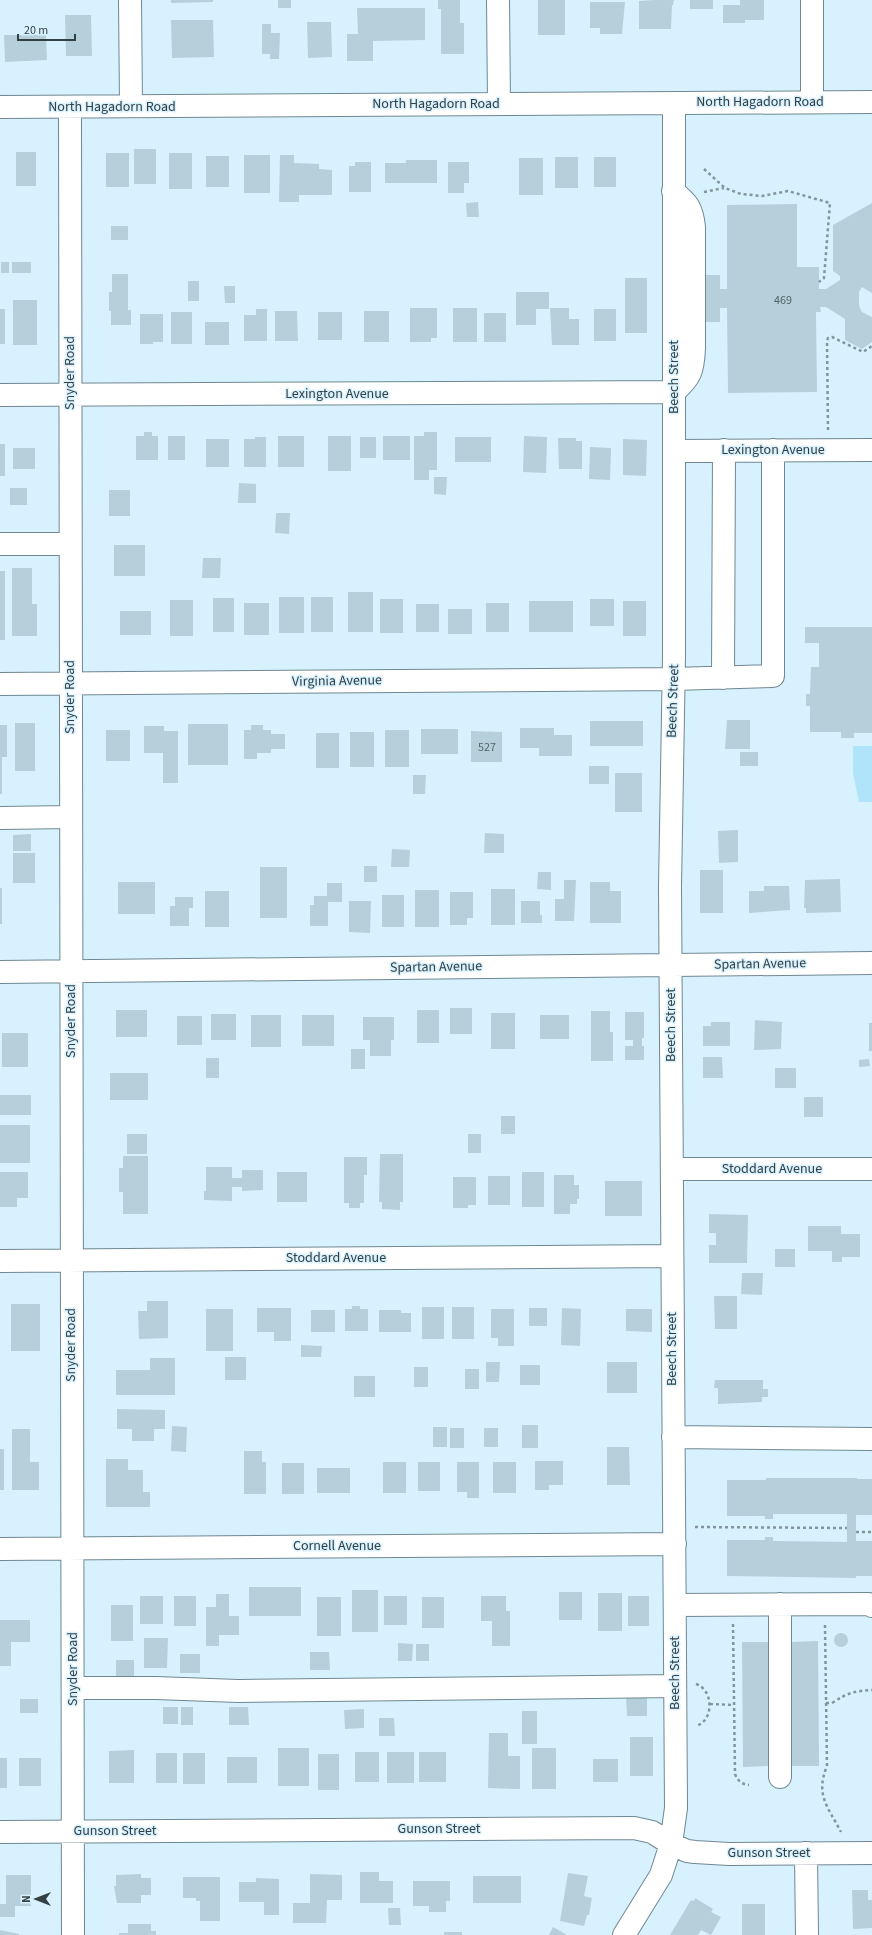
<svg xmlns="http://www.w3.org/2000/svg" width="872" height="1935" viewBox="0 0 872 1935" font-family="'Source Sans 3',sans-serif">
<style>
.green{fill:#b0e4fb}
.building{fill:#b5d0db}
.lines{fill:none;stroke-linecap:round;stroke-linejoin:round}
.minor-casing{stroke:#6f8792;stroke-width:24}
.path{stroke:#82959d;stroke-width:2.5;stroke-dasharray:3 3;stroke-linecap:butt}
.minor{stroke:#fff;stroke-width:22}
.labels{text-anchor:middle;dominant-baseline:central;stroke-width:3;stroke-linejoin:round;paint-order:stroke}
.number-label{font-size:12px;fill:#54636a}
.street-label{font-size:14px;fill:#343f44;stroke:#d7f2fe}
</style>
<rect width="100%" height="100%" fill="#d7f2fe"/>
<path class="green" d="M853 746H872V802H859L853 773Z"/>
<path class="building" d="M171 0H213V2L171 3Z
M278 0H291V8H278Z
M438 0H460V23H464V54H441V9H438Z
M538 0H565V35H538Z
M655 0H674L673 5H672L671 29H639V1Z
M690 0H713V9H690Z
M740 0H764V20H745V23H723V5H740Z
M590 2H625L622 34H600V28H590Z
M357 8H425V40L373 41V61H347V34H358Z
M65 15H91L92 56H66Z
M171 20H213L214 57 172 58Z
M307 22H331L332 57 308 58Z
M262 24H271V33H280L279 59H270V54H262Z
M4 35H46L47 60 5 62Z
M134 149H156V184H134Z
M16 152H36V186H16Z
M106 153H129V187H106Z
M169 153H192V189H169Z
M244 155H270V193H244Z
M280 155H294V163L319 164V169L332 170V195H299V202H279Z
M206 156H229V187H206Z
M555 157H578V188H555Z
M594 157H616V187H594Z
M519 158H543V195H519Z
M406 160H437V183H385V163H406Z
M355 162H371V192H349V166H355Z
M448 162H469V183H464V193H448Z
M478 202 479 217H467L466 203Z
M872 203V293L862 287 859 292V306L862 312 872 317V342L862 349 845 340V319L826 307H820L821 312H816L817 392 728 393 727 308H720V322H706V275H720V289H727V205L797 204V267H819V289H826L840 280V276L833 271V225Z
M111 226H128V240H111Z
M1 262H9V273H1Z
M12 262H31V273H12Z
M112 274H128V310H131V325H111V311H109V292H112Z
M625 278H647V333H625Z
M188 281H199V301H188Z
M224 286H235V303H225Z
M516 292H549V309H536V325H516Z
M13 300H37V345H13Z
M410 308H437V338H431V342H410Z
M453 308H477V342H453Z
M550 308H569V319H579V345H552Z
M0 309H5V344H0Z
M256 309H267V341H244V315H256Z
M594 309H616V341H594Z
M275 311H297L298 341H275Z
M364 311H389V342H364Z
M171 312H192V344H171Z
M318 312H342V340H318Z
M484 313H506V342H484Z
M140 314H163V342H153V344H140Z
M205 322H229V345H205Z
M144 432H152V436H158V460H136V436H144Z
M424 432H437V470H429V480H414V436H424Z
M168 436H185V460H168Z
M278 436H304V467H278Z
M328 436H351V471H328Z
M383 436H410V460H383Z
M524 436 547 437 546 473 523 472Z
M255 437H266V467H244V439H255Z
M360 437H376V458H360Z
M455 437H491V462H455Z
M558 438H576V441H582V469H559Z
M206 439H229V467H206Z
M623 439 647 440 646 476 623 475Z
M0 444H5V476H0Z
M590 447 611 448 610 480 589 479Z
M13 448H35V469H13Z
M434 477H447L446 495 434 494Z
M239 483 256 484V503H238Z
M10 488H27V505H10Z
M109 490H130V516H109Z
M276 513H290L289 534 275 533Z
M114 545H145V576H114Z
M203 558H221L220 578H202Z
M12 568H32V604H37V636H12Z
M0 571H5V640H0Z
M348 592H373V632H348Z
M279 597H304V633H279Z
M311 597H333V632H311Z
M213 598H234V632H213Z
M380 599H403V633H380Z
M590 599H614V626H590Z
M170 600H193V636H170Z
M529 601H573V632H529Z
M623 601H646V636H623Z
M244 603H269V635H244Z
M486 603H509V632H486Z
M416 604H439V632H416Z
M448 609H472V634H448Z
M120 611H151V635H120Z
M805 627H872V733H854V738H841V732H810V706H806V694H810L811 667H819V643H805Z
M727 720H750V749H725Z
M590 721H643V746H590Z
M15 723H35V771H15Z
M188 724H228V765H188Z
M0 725H7V757H2V794H0Z
M251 725H263V730H271V734H285V749H271V753H257V759H244V730H251Z
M144 726H164V731H178V783H163V753H144Z
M520 728H554V735H572V756H539V748H520Z
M421 729H458V754H421Z
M106 730H130V761H106Z
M385 730H409V767H385Z
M471 731 502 732V762H471Z
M350 732H374V767H350Z
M316 733H339V768H316Z
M740 752H758V766H740Z
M589 766H609V784H589Z
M615 773H642V812H615Z
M413 775H426L425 794H413Z
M738 830V862L719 863 718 831Z
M485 833 504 834V853H484Z
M31 834V851H13V835Z
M392 849 410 850 409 867H391Z
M13 853H35V883H13Z
M364 866H377V882H364Z
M260 867H287V918H260Z
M700 870H723V913H700Z
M538 872H551V890L537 889Z
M840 879 841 912 806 913V908H804L805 880Z
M564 880H576L574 921H555V899H564Z
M118 882H155V914H118Z
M590 882H610V891H621V923H590Z
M327 883H342V902H328V926H310V905H314V896H327Z
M764 886H789L790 910 749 913V891H764Z
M0 888H2V924H0Z
M491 889H515V925H491Z
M415 890H439V927H415Z
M205 891H229V927H205Z
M450 892H473V918H467V925H450Z
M382 895H404V927H382Z
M175 897H193V908H189V926H170V906H175Z
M349 901H371L370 933 349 932Z
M521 901H540V915H542V923H521Z
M450 1008H472V1034H450Z
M116 1010H147V1037H116Z
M417 1010H439V1043H417Z
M591 1011H610V1032H613V1061H591Z
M625 1012H644V1038H642V1046H644V1060H625V1046H633V1040H625Z
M491 1013H515V1049H491Z
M211 1014H236V1040H211Z
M251 1015H281V1047H251Z
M302 1015H334V1046H302Z
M540 1015H569V1039H540Z
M177 1016H202V1045H177Z
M363 1017H394V1040H391V1056H370V1040H363Z
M755 1020 782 1022 781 1049 754 1050Z
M711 1022H730V1046H703V1026H711Z
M869 1023H872V1051H869Z
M2 1033H28V1067H2Z
M351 1049H365V1069H351Z
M703 1057H722L723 1078H703Z
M206 1058H219V1078H206Z
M869 1059 870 1066 859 1067V1060Z
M775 1068H796V1088H775Z
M110 1073H148V1100H110Z
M0 1095H31V1115H0Z
M804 1097H823V1117H804Z
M501 1116H515V1134H501Z
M0 1125H30V1163H0Z
M127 1134H147V1154H127Z
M468 1134H481V1153H468Z
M380 1154H403V1202H400V1210L382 1209V1202H379Z
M123 1156H148V1214H123V1192H119V1168H123Z
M344 1157H367V1175H364V1203H360V1208H349V1203H344Z
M206 1167H232V1178H242V1170H263V1190L242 1191V1187H232V1201L204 1200V1191H206Z
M0 1172H28V1198H17V1207H0Z
M277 1172H307V1202H277Z
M522 1172H544V1207H522Z
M554 1175H574V1185H579V1199H577V1204H570V1214H554Z
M488 1176H510V1205H488Z
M453 1177H476V1205H468V1208H453Z
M605 1181H642V1216H605Z
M709 1214 748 1215 747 1263H709V1245H716V1233H709Z
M808 1226H841V1234H860V1257H842V1262H832V1251H808Z
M775 1249H795V1267H775Z
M742 1273H763L762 1295 741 1294Z
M714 1296H737V1329H715Z
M147 1301H168V1338L139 1339 138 1311H147Z
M11 1304H40V1351H11Z
M352 1306H360V1309H368V1331H345V1309H352Z
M422 1307H444V1339H422Z
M452 1307H474V1339H452Z
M257 1308H291V1341H274V1332H257Z
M529 1308H547V1326H529Z
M562 1308 581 1309 580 1346 561 1345Z
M206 1309H233V1351H206Z
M491 1309H514V1346H498V1338H491Z
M626 1309H652V1332L626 1331Z
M311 1310H335V1332H311Z
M379 1310H401V1313H411V1332H379Z
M301 1345 322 1346 321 1357H301Z
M225 1357H246V1380H225Z
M150 1358H175V1395H116V1370H150Z
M486 1362H500L499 1382H486Z
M607 1362H637V1393H607Z
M520 1365H540V1385H520Z
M414 1367H428V1387H414Z
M465 1369H479V1389H465Z
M354 1376H375V1397H354Z
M715 1380H763V1389H768V1397H762V1402L718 1404V1388H714Z
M117 1409 165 1410V1429H154V1441H132V1429H117Z
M522 1425H538V1448H522Z
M172 1426 187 1427 186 1452 171 1451Z
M433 1427H447V1447H433Z
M450 1428H464V1448H450Z
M484 1428H498V1447H484Z
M12 1429H30V1462H39V1490H12Z
M607 1447H629L630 1485H607Z
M0 1449H4V1490H0Z
M244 1451H262V1462H266V1494H244Z
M106 1459H128V1470H143V1492H150V1507H106Z
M535 1461H563V1485H549V1490H535Z
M383 1462H406V1493H383Z
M418 1462H440V1491H418Z
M457 1462H479V1498H467V1492H457Z
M493 1462H516V1493H493Z
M282 1463H304V1494H282Z
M317 1468H350V1493H317Z
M766 1478H857V1479H872V1515H856V1541H872V1576H856V1578L727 1576V1540H765V1537H773V1541L847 1542V1514H773V1519H765V1516H727V1480H766Z
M249 1587H301V1616H249Z
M352 1590H378V1632H352Z
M559 1592H582V1620H559Z
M598 1593H622V1631H598Z
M216 1594H229V1616H239V1635H219V1646H206V1607H216Z
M140 1596H163V1624H140Z
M174 1596H196V1626H174Z
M384 1596H407V1625H384Z
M481 1596H506V1611H510V1646H492V1621H481Z
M628 1596H649V1626H628Z
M317 1597H341V1636H317Z
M422 1597H444V1628H422Z
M111 1605H133V1641H111Z
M0 1620H30V1642H11V1666H0Z
M834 1640a7 7 0 1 1 14 0a7 7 0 1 1-14 0Z
M144 1638H168L167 1668H144Z
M818 1641 819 1766H788L787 1642Z
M742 1642H773V1766L743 1767Z
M398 1643 413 1644 412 1661H398Z
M416 1644H429V1661H416Z
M310 1652H329L330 1670H310Z
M180 1654H200V1673H180Z
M116 1660H134V1680H116Z
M647 1695V1716H627L626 1696Z
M20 1699H38V1713H20Z
M163 1707H178V1724H163Z
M181 1707H193V1725H181Z
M229 1707H248L249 1725H229Z
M364 1709V1728L345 1729 344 1710Z
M522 1711H537V1744H522Z
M379 1718H394L395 1736H379Z
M489 1733H508V1756H520V1789L488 1788Z
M630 1737H653V1776H630Z
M278 1748H309V1786H278Z
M532 1748H556V1789H532Z
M134 1750V1783H109V1751Z
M355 1752H379V1782H355Z
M387 1752H414V1783H387Z
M419 1752H446V1782H419Z
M156 1753H177V1783H156Z
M183 1753H205V1784H183Z
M318 1754H339V1790H318Z
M227 1757H257V1783H227Z
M0 1758H7V1788H0Z
M19 1758H41V1786H19Z
M593 1759H618V1782H593Z
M360 1872H379V1881H393V1903H360Z
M568 1873 588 1876 584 1896 592 1898 589 1915H587L584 1926 560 1921Z
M141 1874V1878H151V1895H141V1903H117L114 1886H116V1875Z
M310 1874 342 1875V1900H327L326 1923H293V1903H310Z
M6 1875H31V1906H15V1917H0V1904H6Z
M473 1876H521V1903H473Z
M183 1877H220V1921H200V1901H196V1898H183Z
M256 1878 279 1879V1915H264V1902H239V1882H256Z
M413 1881H450V1901H446V1912H429V1906H413Z
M852 1890H868V1900H872V1928L853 1929Z
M695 1898 713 1909 711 1912 721 1917 711 1935 701 1930 698 1935H670L691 1900 694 1901Z
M742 1904H765V1935H742Z
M388 1908H400L401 1925H389Z
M128 1924H151V1931H156V1935H119V1933H128Z
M553 1927 567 1935H549Z
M0 1930 19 1934V1935H0Z
M444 1932H462V1935H444Z"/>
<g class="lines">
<g class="minor-casing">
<path id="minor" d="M130 0 131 106
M498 0 499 104
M812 102V0
M0 107 872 102
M70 107 73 1935
M0 395 674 392C691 377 693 371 694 348V227C692 208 688 203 673 191
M674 451 872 450
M0 544H70
M723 678 724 450
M0 684 674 679 773 676V450
M0 818 71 817
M0 972 872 963
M672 1169H872
M0 1261 672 1256
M673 1437 872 1439
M0 1549 675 1544
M780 1604V1777
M675 1605 869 1604 872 1606
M73 1688H156L238 1691 675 1686
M0 1832 634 1828 652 1832 671 1844 687 1851 695 1852 729 1854 872 1853
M806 1853 807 1935
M624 1935 661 1875 671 1844 676 1808 670 887 674 656V103"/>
</g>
<path class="path" d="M704 169 725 188 741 194 762 196 788 191 830 203 824 278 819 282
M704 192 724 188
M828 430 827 341 828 338 832 337 863 352 872 346
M695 1527 847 1528
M856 1532H872
M733 1624 735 1774C738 1781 741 1784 749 1785
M825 1625 827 1766C815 1795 828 1807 841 1832
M696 1684C714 1690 714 1721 696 1726
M826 1703H832C847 1693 854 1691 872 1690
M710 1704 734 1705"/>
<use href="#minor" class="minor"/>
</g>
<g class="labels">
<g class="number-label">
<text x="783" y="300">469</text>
<text x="487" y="747">527</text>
</g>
<g class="street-label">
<text x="760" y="102">North Hagadorn Road</text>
<text x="436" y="104">North Hagadorn Road</text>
<text x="112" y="107">North Hagadorn Road</text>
<text transform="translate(70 373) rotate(-90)">Snyder Road</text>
<text transform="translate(674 377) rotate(-90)">Beech Street</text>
<text x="337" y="394">Lexington Avenue</text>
<text x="773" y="450">Lexington Avenue</text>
<text transform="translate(337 681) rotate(-1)">Virginia Avenue</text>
<text transform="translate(70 697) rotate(-90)">Snyder Road</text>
<text transform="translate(673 701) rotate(-88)">Beech Street</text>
<text transform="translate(760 964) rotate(-1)">Spartan Avenue</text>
<text transform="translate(436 967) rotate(-1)">Spartan Avenue</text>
<text transform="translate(71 1021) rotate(-90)">Snyder Road</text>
<text transform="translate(671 1025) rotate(-90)">Beech Street</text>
<text x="772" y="1169">Stoddard Avenue</text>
<text x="336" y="1258">Stoddard Avenue</text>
<text transform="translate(71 1345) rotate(-90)">Snyder Road</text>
<text transform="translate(672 1349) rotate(-90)">Beech Street</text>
<text x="337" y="1546">Cornell Avenue</text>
<text transform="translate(73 1669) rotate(-90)">Snyder Road</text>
<text transform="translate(675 1673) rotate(-90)">Beech Street</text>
<text x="439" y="1829">Gunson Street</text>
<text x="115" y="1831">Gunson Street</text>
<text x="769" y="1853">Gunson Street</text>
</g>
</g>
<g transform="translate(36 1899) rotate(270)" stroke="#d7f2fe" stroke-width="3" paint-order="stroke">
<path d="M0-3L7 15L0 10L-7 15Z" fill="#343f44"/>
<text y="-6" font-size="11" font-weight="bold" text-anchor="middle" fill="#343f44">N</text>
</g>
<path d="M18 34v6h57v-6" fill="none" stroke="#343f44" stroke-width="2"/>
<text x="24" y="34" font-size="12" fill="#343f44" stroke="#d7f2fe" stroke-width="3" paint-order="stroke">20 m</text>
</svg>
